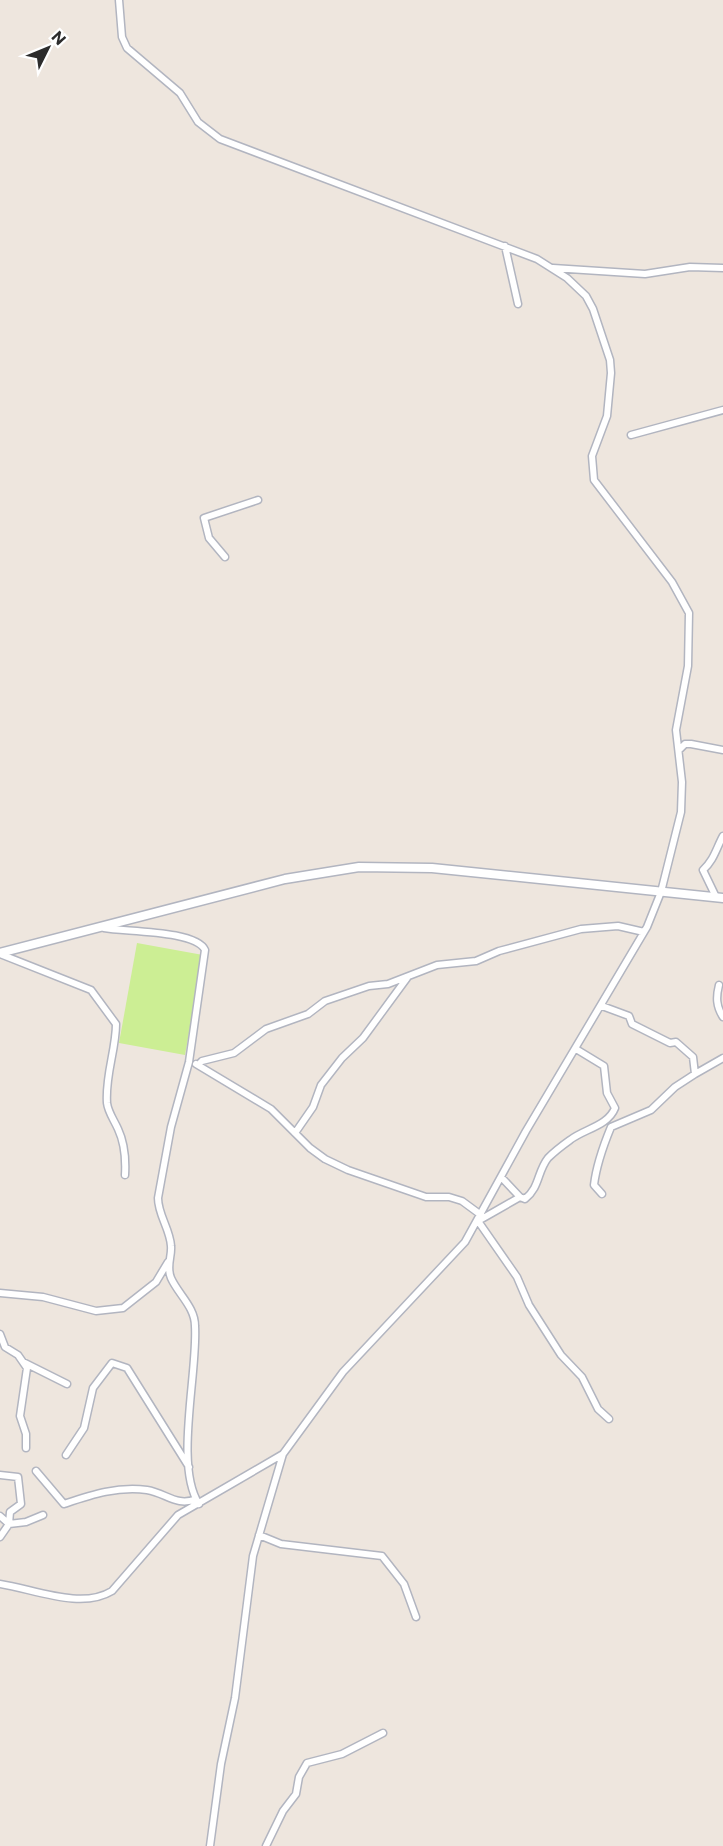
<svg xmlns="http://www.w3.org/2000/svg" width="723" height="1846" viewBox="0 0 723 1846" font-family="Commissioner,sans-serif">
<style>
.pitch{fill:#ccee94}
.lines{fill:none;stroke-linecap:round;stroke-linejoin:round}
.street-casing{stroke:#b2b5c0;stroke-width:9}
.secondary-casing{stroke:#b2b5c0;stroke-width:11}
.street{stroke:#fff;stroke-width:6}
.secondary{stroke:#fff;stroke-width:8}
</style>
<rect width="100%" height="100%" fill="#eee6de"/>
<path class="pitch" d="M137 943 203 955 185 1055 119 1043Z"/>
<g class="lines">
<g class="street-casing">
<path id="street" d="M119 0 122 37 127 48 180 93 198 122 220 139 537 259 567 278 586 296 593 309 610 360 611 373 607 416 592 456 594 480 672 582 689 613 688 666 676 730 682 782 681 812 661 892 647 927 526 1131 465 1242 343 1372 283 1454 253 1556 235 1698 221 1764 210 1846
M505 246 518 304
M553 268 645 274 690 267 723 268
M631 435 723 410
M225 557 209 538 204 518 258 500
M679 750 685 744H691L723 750
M716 897 703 870C714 860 716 849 723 836
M104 928C125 932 196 930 205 950L189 1062 171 1127 158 1198C158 1215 170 1229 171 1246 172 1257 166 1266 171 1278 178 1294 195 1307 195 1326 198 1372 174 1466 199 1504
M0 954 91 990 116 1024C116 1050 105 1075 107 1103 108 1112 114 1120 118 1129 125 1144 126 1158 125 1175
M719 985C716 997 716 1006 723 1017
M602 1006 629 1016 632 1024 670 1043 676 1042 693 1057 695 1074 675 1087 651 1110 611 1127C604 1144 596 1168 594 1185L602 1194
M196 1064 271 1109 310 1148 325 1159 348 1170 426 1197H449L462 1201 481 1215
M198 1065 202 1061 234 1053 266 1029 308 1014 325 1001 369 986 388 984 437 965 476 961 499 951 581 929 618 926 644 932
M695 1074 723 1058
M295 1133 313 1107 321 1085 342 1058 363 1038 407 978
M501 1177 520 1197 525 1199C540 1187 537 1172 548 1158 554 1152 563 1145 570 1140 584 1129 608 1126 615 1108L607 1093 604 1066 576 1049
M520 1197 478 1221 517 1277 529 1305 561 1355 582 1377 598 1409 609 1419
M0 1293 43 1297 96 1311 123 1308 156 1282 168 1262
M0 1334 5 1347 18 1355 27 1368 20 1416 26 1434V1448
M25 1363 67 1384
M66 1455 84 1428 93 1388 112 1363 127 1368 189 1467
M36 1471 64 1504C91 1495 117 1486 147 1490 166 1493 177 1507 196 1499
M0 1475 18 1477 21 1504 10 1512 9 1524 0 1537
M0 1516 9 1524 26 1522 43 1515
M259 1535 281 1544 382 1556 404 1584 416 1617
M0 1584C34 1589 81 1610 112 1591L178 1515 283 1454
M266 1846 283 1811 296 1794 299 1777 307 1763 342 1754 383 1733"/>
</g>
<g class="secondary-casing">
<path id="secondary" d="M0 953 285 879 359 867 432 868 723 898"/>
</g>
<use href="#street" class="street"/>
<use href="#secondary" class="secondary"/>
</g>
<g transform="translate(48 48) rotate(47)" stroke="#ffffff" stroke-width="4.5" paint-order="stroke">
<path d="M0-4.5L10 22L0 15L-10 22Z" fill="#2c2c2c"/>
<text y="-9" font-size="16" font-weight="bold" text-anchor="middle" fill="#2c2c2c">N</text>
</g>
</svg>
